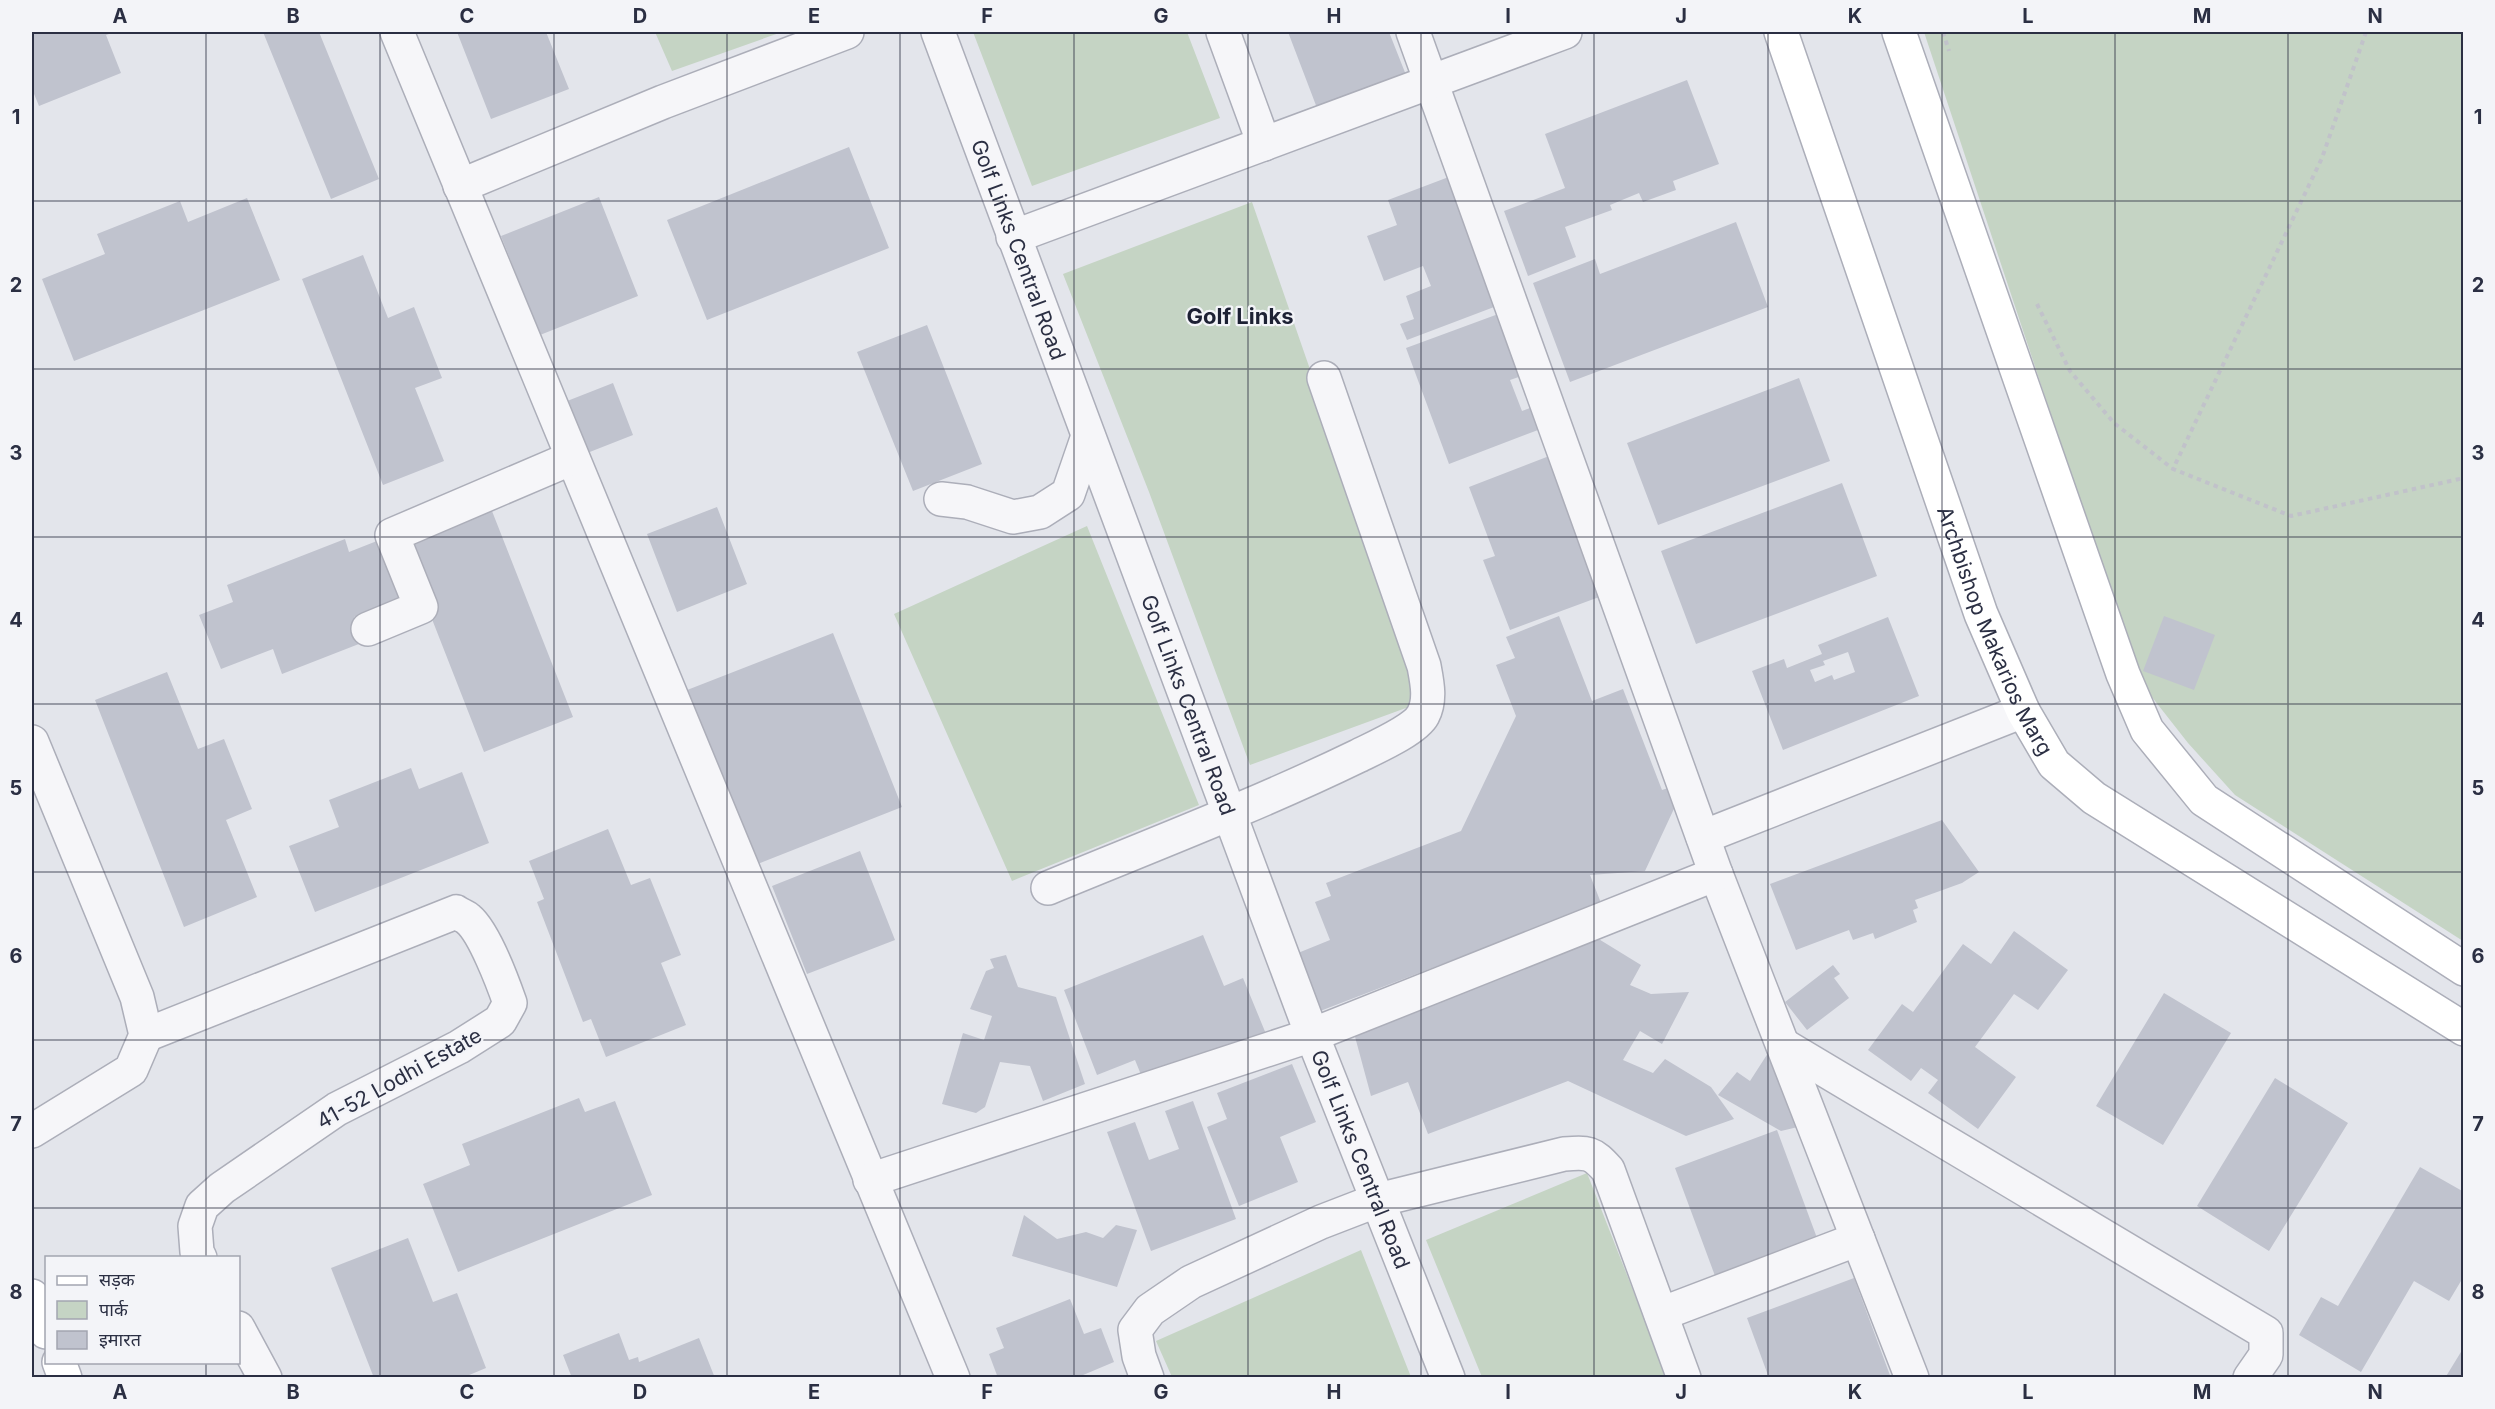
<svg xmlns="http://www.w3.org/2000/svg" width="2495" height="1409" viewBox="0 0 2495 1409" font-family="Inter,'Noto Sans Devanagari',sans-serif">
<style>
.green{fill:#c5d4c4}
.building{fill:#c0c3ce;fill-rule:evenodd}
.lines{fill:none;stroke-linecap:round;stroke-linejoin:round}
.street-casing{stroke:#acaeb9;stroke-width:36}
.secondary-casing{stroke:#acaeb9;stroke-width:36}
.path{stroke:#c1c2ca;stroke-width:4;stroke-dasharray:4.5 4.5;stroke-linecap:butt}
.street{stroke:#f6f6f9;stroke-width:33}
.secondary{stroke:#fff;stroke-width:33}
.grid{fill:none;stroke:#2b2f43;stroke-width:1.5;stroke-opacity:0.55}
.labels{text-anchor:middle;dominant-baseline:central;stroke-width:4.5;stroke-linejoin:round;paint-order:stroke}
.street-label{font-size:21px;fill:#2b2f43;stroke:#f3f4f8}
.neighbourhood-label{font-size:22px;font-weight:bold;fill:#1d2134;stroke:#f3f4f8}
.neatline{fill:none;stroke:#2b2f43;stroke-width:2}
.grid-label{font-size:20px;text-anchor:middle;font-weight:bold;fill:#2b2f43}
</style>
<rect width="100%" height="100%" fill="#e3e5eb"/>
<path class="green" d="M655 32H782L672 71Z
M973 32H1187L1220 118 1032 186Z
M1924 32H2463V941L2235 795 2188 743 2148 692 2132 659Z
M1252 202 1425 701 1250 765 1149 492 1063 274Z
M1087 526 1199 805 1012 881 894 614Z
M1587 1173 1667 1377H1482L1426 1240Z
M1361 1250 1411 1377H1172L1156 1341Z"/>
<path class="building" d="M32 32H115L106 35 121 73 39 106 32 89Z
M263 32H319L379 179 331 199Z
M457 32H546L569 89 491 119Z
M1288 32H1389L1406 75 1317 108Z
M1687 80 1719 164 1673 181 1676 190 1643 202 1639 193 1610 205 1612 210 1565 227 1576 257 1528 276 1504 211 1565 188 1545 134Z
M849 147 889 248 707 320 667 220Z
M1454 175 1502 304 1407 340 1400 324 1414 319 1406 296 1431 286 1423 266 1384 281 1367 236 1397 225 1388 200Z
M599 197 638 296 540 335 501 236Z
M247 198 280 280 74 361 42 279 105 254 97 234 180 201 188 222Z
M1736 222 1768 307 1570 382 1533 283 1595 259 1600 274Z
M363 255 388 318 414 307 442 378 415 388 444 461 383 485 302 279Z
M1501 313 1530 373 1510 380 1522 411 1530 408 1538 430 1449 464 1406 348Z
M927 325 982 464 913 491 857 352Z
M1799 378 1830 461 1658 525 1627 443Z
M613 383 633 435 577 457 557 405Z
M1557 453 1610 593 1510 630 1483 560 1495 556 1469 487Z
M1842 483 1877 576 1696 644 1661 551Z
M490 506 573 717 484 752 401 540Z
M717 507 747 584 677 612 647 534Z
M387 537 410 595 354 617 364 642 282 674 273 649 221 669 199 615 233 602 227 585 345 539 349 552Z
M1559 616 1592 701 1623 689 1662 790 1674 786 1679 798 1645 871 1590 875 1601 903 1315 1013 1293 955 1330 940 1315 902 1331 896 1326 883 1461 831 1516 716 1496 665 1515 658 1506 637Z
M2164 616 2215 635 2194 690 2143 671Z
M1888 617 1919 696 1783 750 1752 671 1784 659 1787 668 1822 654 1818 645ZM1848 652 1855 672 1834 680 1832 675 1815 682 1810 670 1825 665 1823 661Z
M833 633 902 807 750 867 682 692Z
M167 672 198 749 224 739 252 809 226 820 257 897 184 927 95 700Z
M411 768 419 789 462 772 489 843 315 912 289 846 339 827 329 800Z
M1942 820 1979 872 1962 883 1915 900 1918 908 1913 910 1917 922 1875 939 1873 933 1853 940 1849 930 1796 950 1770 884Z
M608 829 631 885 650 878 681 955 661 963 686 1025 606 1057 591 1019 583 1022 537 902 544 899 529 861Z
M860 851 895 940 807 974 772 886Z
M2014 931 2068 970 2038 1010 2014 994 1975 1047 2016 1077 1978 1129 1928 1093 1938 1080 1921 1068 1911 1081 1868 1050 1902 1004 1913 1012 1963 944 1991 964Z
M1203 935 1224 986 1243 978 1266 1034 1144 1082 1135 1060 1097 1075 1064 990Z
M1597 938 1641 965 1630 985 1651 994 1689 992 1662 1044 1640 1031 1623 1060 1653 1073 1665 1059 1711 1087 1734 1119 1686 1136 1568 1081 1428 1134 1408 1082 1371 1096 1354 1033Z
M1006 955 1018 987 1056 997 1085 1084 1043 1101 1030 1066 1000 1062 985 1107 976 1113 942 1104 963 1033 984 1040 992 1016 970 1009 986 971 994 968 990 959Z
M1833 965 1840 974 1834 978 1849 998 1807 1030 1785 1002Z
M2164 993 2231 1033 2163 1145 2096 1106Z
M1770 1050 1802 1126 1781 1131 1718 1095 1737 1072 1750 1081Z
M1292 1064 1316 1122 1280 1137 1298 1182 1239 1206 1207 1127 1227 1119 1217 1093Z
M2275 1078 2348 1123 2269 1251 2197 1206Z
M579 1098 585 1112 615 1101 652 1195 458 1272 423 1184 470 1165 462 1144Z
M1193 1101 1236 1219 1151 1251 1107 1132 1135 1122 1149 1160 1179 1149 1165 1111Z
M1777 1130 1820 1246 1718 1284 1675 1168Z
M2420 1167 2464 1192V1276L2449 1301 2414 1281 2361 1372 2299 1335 2321 1297 2338 1306Z
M1024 1215 1057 1239 1086 1232 1103 1238 1116 1225 1137 1230 1117 1287 1012 1256Z
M408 1238 433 1302 457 1293 486 1368 462 1378H374L331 1268Z
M1854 1278 1891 1378H1769L1747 1318Z
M1070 1299 1084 1334 1101 1328 1114 1362 1076 1378H998L989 1354 1004 1348 996 1328Z
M619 1333 629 1360 638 1357 639 1362 699 1338 715 1378H572L563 1355Z
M2464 1347V1378H2445Z"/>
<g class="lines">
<g class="street-casing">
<g id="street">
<path d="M397 32 953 1378"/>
<path id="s1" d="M938 32 1312 1035 1448 1378"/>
<path d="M1223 32 1264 144"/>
<path d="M1413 32 1716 874 1912 1378"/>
<path d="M460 186 663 102 847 32"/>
<path d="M1013 237 1565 32"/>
<path d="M941 499 967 502 1013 517 1040 512 1068 494 1088 436"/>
<path d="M368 629 421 607 392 535 572 458"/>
<path d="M32 742 137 997 146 1035 131 1070 32 1131"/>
<path d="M1703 837 2023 711"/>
<path d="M1048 888C1152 845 1257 805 1358 756 1374 748 1415 730 1423 715 1431 700 1427 682 1424 666L1324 378"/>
<path d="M146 1035 456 912C460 915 465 916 468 919 484 932 503 983 510 1003L500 1021 459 1047 337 1109 222 1188 202 1206 195 1226 197 1252 200 1258"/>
<path d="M1783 1045 2266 1333V1355L2250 1378"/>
<path d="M870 1180 1312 1035 1716 874"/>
<path d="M1661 1314 1858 1239"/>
<path d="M238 1328 265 1378"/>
<path d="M1147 1378 1139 1356 1135 1330 1150 1310 1191 1282 1321 1222 1378 1200 1564 1154C1588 1152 1592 1152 1608 1170L1684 1378"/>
</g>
</g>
<g class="secondary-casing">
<g id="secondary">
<path id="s2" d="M1781 32 1981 614 2023 711 2054 764 2094 798 2464 1029"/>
<path d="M1899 32 2123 674 2147 730 2204 800 2464 969"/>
<path d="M32 1296 46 1332"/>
<path d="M59 1362 65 1378"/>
</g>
</g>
<path class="path" d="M1943 32 1949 51
M2366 32 2322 158 2173 469 2291 516 2464 478
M2037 304 2070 371 2114 423 2173 469"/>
<use href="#street" class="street"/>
<use href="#secondary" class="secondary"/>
</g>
<path class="grid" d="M206 32V1258M380 32V1378M554 32V1378M727 32V1378M900 32V1378M1074 32V1378M1248 32V1378M1421 32V1378M1594 32V1378M1768 32V1378M1942 32V1378M2115 32V1378M2288 32V1378M32 201H2464M32 369H2464M32 537H2464M32 704H2464M32 872H2464M32 1040H2464M32 1208H2464M206 1362V1378"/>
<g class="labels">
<g class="street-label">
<text stroke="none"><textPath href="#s1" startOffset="232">Golf Links Central Road</textPath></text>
<text stroke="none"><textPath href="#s2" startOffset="636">Archbishop Makarios Marg</textPath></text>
<text stroke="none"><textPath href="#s1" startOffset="718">Golf Links Central Road</textPath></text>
<text transform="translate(399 1078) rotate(-29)">41-52 Lodhi Estate</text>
<text stroke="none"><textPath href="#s1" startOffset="1204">Golf Links Central Road</textPath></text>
</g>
<g class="neighbourhood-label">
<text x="1240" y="316">Golf Links</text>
</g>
</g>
<rect width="2495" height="1409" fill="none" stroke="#f3f4f8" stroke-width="66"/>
<rect x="45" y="1256" width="195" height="108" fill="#f3f4f8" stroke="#a3a5b0" stroke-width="1.5"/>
<rect x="57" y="1276" width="30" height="9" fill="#ffffff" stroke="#a3a5b0" stroke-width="1.5"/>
<text x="99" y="1286" font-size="18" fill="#2b2f43">सड़क</text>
<rect x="57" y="1301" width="30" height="18" fill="#c5d4c4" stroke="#a3a5b0" stroke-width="1.5"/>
<text x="99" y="1316" font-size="18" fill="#2b2f43">पार्क</text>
<rect x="57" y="1331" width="30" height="18" fill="#c0c3ce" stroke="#a3a5b0" stroke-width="1.5"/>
<text x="99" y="1346" font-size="18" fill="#2b2f43">इमारत</text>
<rect x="33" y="33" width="2429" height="1343" class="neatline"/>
<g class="grid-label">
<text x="120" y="23">A</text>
<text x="293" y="23">B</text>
<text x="467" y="23">C</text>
<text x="640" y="23">D</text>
<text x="814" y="23">E</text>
<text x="987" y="23">F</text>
<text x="1161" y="23">G</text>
<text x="1334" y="23">H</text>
<text x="1508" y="23">I</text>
<text x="1681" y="23">J</text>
<text x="1855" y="23">K</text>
<text x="2028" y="23">L</text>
<text x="2202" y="23">M</text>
<text x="2375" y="23">N</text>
<text x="16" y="124">1</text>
<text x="2478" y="124">1</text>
<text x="16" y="292">2</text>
<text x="2478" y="292">2</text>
<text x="16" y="460">3</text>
<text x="2478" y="460">3</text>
<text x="16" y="627">4</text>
<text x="2478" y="627">4</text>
<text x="16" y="795">5</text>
<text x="2478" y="795">5</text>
<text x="16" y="963">6</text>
<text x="2478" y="963">6</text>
<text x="16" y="1131">7</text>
<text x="2478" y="1131">7</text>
<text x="16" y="1299">8</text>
<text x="2478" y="1299">8</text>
<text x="120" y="1399">A</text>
<text x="293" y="1399">B</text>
<text x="467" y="1399">C</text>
<text x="640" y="1399">D</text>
<text x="814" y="1399">E</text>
<text x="987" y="1399">F</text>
<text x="1161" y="1399">G</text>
<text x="1334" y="1399">H</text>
<text x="1508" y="1399">I</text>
<text x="1681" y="1399">J</text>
<text x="1855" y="1399">K</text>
<text x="2028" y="1399">L</text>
<text x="2202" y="1399">M</text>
<text x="2375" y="1399">N</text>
</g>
</svg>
